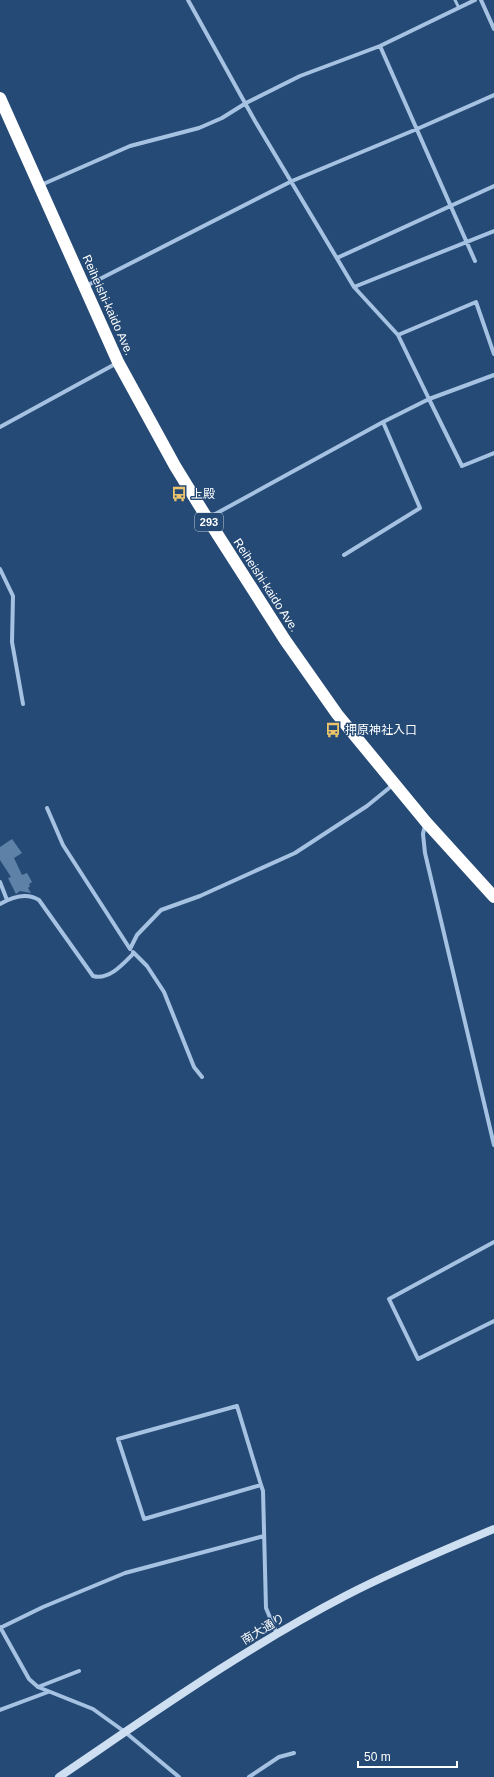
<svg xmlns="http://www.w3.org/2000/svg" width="494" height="1777" viewBox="0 0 494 1777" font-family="Arial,'Noto Sans JP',sans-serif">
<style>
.building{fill:#5e81a8}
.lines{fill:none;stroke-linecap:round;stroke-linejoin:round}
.lane{stroke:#a6c2e2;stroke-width:3}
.street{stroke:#a6c2e2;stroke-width:4}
.secondary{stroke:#cedff2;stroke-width:8}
.highway{stroke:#fff;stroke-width:12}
.labels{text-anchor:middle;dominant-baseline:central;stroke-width:3;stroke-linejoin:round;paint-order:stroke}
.shield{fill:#254a75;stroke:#bec9d6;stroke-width:1}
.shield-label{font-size:11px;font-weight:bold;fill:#fff}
.street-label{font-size:12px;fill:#fff;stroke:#254a75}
.poi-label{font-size:12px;fill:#fff;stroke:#254a75;text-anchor:start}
</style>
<rect width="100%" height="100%" fill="#254a75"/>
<path class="building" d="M12 839 22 853 14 858 22 875 27 873 32 882 29 884 30 886 28 888 31 893 20 891 16 894 8 878 11 877 0 860V847Z"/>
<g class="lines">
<path class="lane" d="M455 0 459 8"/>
<path class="street" d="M188 0 255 121 354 287 398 335 429 399 383 422 420 508 344 555
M481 0 494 29
M380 46 475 261
M41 185 130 146 199 128 222 118 246 103 300 76 380 46 475 0
M337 258 494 186
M86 286 292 181 417 129 494 95
M354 287 494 231
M398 335 476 302 494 354
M494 375 429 399 462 466 494 453
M0 427 117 363
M208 518 383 422
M0 569 13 596 12 642 23 704
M47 808 63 845 130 949 137 935 161 910 200 896 295 853 367 806 394 784
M425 825 423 834 425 853 494 1145
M0 882 7 900
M0 904C12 897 26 892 39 900L93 976C109 981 124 963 134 953
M133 952 147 966 164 992 194 1067 202 1077
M494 1242 389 1299 418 1359 494 1321
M261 1485 144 1519 118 1439 237 1406 261 1485 263 1491 266 1608 277 1634
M0 1627 29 1679 38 1687 93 1709 125 1732 179 1777
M0 1628 43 1607 125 1573 264 1536
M38 1687 79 1671
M0 1710 48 1692
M249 1777 279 1757 294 1753"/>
<path class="secondary" d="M59 1777C152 1714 245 1648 345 1596 393 1571 444 1550 494 1529"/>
<path class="highway" d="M0 98 118 362 175 466 207 518 285 640 337 714 426 822 494 897"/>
</g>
<defs>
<g id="bus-bare" transform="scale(1.2)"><path d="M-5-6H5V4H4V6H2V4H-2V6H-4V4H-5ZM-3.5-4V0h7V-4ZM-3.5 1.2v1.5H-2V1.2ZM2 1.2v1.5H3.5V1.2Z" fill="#eac36b" stroke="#254a75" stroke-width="2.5" paint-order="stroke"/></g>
</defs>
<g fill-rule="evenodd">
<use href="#bus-bare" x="179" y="494"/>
<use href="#bus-bare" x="333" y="730"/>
</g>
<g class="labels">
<rect class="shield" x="195" y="513" width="28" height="18" rx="3"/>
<g class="shield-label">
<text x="209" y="522">293</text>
</g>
<g class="street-label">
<text transform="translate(108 305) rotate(66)">Reiheishi-kaido Ave.</text>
<text transform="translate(266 585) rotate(57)">Reiheishi-kaido Ave.</text>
<text transform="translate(263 1629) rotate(-31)">南大通り</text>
</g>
<g class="poi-label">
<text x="191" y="494">上殿</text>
<text x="345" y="730">押原神社入口</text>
</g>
</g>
<path d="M358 1761v6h99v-6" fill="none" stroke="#ffffff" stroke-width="2"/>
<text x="364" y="1761" font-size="12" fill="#ffffff" stroke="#254a75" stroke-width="3" paint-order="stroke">50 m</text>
</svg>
